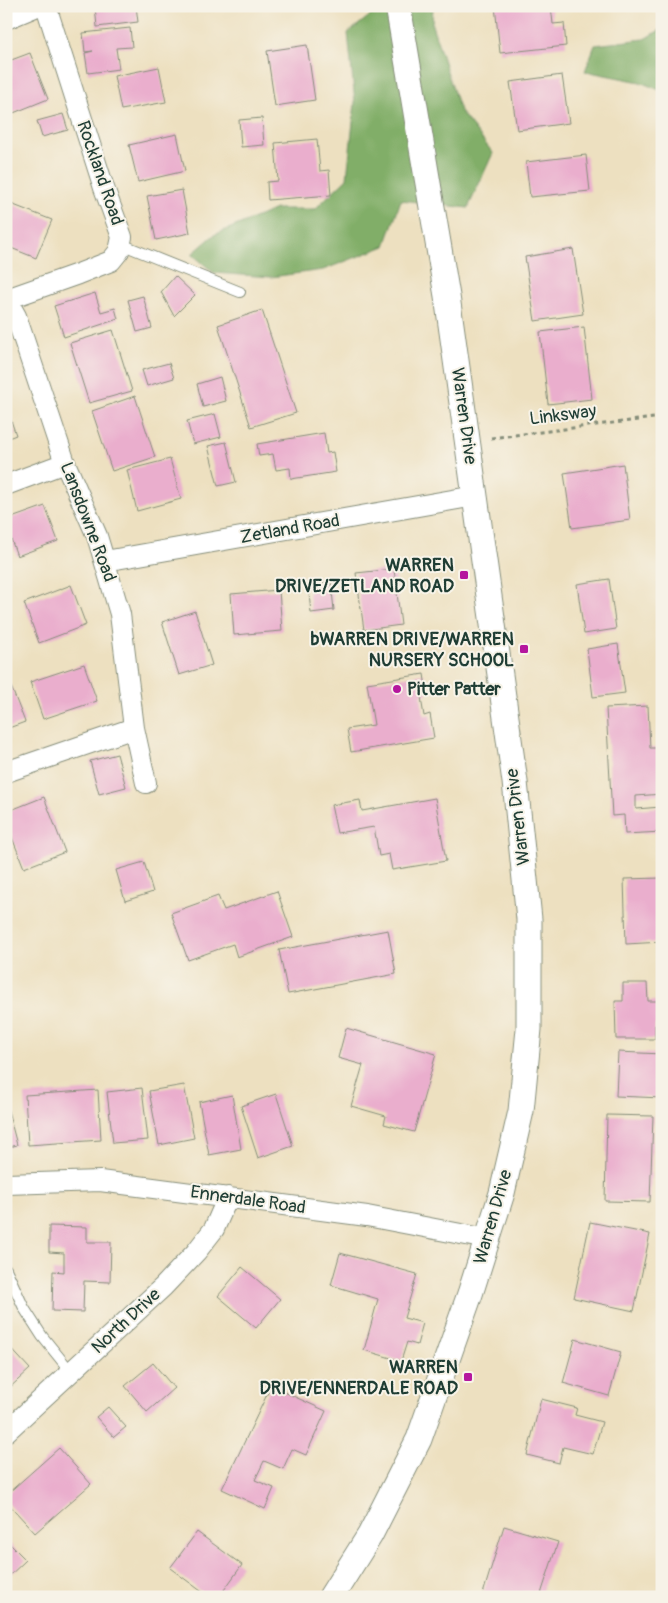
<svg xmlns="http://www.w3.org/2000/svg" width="668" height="1603" viewBox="0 0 668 1603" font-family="Pangolin,sans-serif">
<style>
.forest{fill:#81ae67;stroke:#50764e}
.building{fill:#eaaecd}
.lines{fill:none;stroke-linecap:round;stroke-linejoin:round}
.service-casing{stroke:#868e7a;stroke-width:12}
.minor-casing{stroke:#868e7a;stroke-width:22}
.tertiary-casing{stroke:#868e7a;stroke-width:27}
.path{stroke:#868e7a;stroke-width:3;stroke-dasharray:4 4;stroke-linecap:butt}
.service{stroke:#fff;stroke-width:10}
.minor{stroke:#fff;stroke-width:20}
.tertiary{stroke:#fff;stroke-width:25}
.poi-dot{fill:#b5179e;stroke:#f7f3e8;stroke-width:2}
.labels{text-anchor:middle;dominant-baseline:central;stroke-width:4;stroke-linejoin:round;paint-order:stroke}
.street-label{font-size:18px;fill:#1f3d34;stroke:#f7f3e8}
.poi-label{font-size:18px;font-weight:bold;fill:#1f3d34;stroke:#f7f3e8;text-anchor:end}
</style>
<rect width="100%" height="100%" fill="#f7f3e8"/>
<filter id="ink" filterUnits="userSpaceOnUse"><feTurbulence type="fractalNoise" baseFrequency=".02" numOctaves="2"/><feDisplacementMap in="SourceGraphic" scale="10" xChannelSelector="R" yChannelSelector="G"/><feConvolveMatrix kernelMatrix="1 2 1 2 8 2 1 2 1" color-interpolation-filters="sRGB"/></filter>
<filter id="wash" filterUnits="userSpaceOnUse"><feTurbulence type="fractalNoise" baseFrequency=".0096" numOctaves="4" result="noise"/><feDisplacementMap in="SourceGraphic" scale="20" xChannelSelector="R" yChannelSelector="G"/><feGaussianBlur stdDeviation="1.12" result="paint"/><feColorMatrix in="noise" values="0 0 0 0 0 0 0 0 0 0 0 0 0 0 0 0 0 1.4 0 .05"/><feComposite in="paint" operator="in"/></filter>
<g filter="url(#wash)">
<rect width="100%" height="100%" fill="#ede0c0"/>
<path class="forest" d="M382 6H433L432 25 460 111 493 153 468 208 401 200 385 246 323 270 271 277 214 273 192 254 214 235 276 209H315L347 178 355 103 348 33Z
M662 29V91L640 82 585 71 595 45 644 39Z"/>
<g id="blocks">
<path class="building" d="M95 6H136L138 22 97 27Z
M495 6H551L553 24 564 23 566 46 500 53Z
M130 28 132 47 116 48 119 69 88 73 85 53 93 51 85 52 83 33Z
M307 45 315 100 275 106 267 51Z
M30 53 48 99 6 116V62Z
M159 67 166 102 121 110 114 76Z
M562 75 569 123 517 130 510 82Z
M63 114 68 130 42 137 37 121Z
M262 118 264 145 241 147 239 120Z
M177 134 185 171 138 182 129 145Z
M317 139 320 171 329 170 331 195 268 200 267 182 278 181 275 143Z
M586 155 590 191 530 197 526 162Z
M182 190 190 233 156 240 147 196Z
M6 202 52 220 36 258 6 246Z
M573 249 583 314 535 321 525 257Z
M175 276 195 295 174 316 161 292Z
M95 293 101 312 115 308 118 319 64 337 54 306Z
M143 296 152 328 137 332 128 300Z
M262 310 296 413 251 427 218 325Z
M657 322H662V354H661Z
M584 327 592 399 548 404 540 332Z
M113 330 132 391 89 403 70 343Z
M169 363 174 378 147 386 142 370Z
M220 377 226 401 203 407 197 384Z
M135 396 155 457 112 471 92 411Z
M6 406 16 435 6 439Z
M215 414 221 437 193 444 187 421Z
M324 433 327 453 333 452 336 472 291 479 290 468 276 470 273 454 259 456 257 444Z
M226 442 236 482 218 486 208 446Z
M170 459 181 499 137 511 127 470Z
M623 464 630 520 572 528 564 473Z
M45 506 58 541 17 556 6 525V520Z
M394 569 401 625 364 630 356 573Z
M609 579 616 629 584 634 577 584Z
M331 582 334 610 311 613 308 584Z
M71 585 86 625 39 643 24 603Z
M279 590 282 631 234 635 231 594Z
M195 611 212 665 179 675 162 622Z
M618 644 625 693 593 697 587 649Z
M84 664 97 701 43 719 30 682Z
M424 674 427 694 421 695 422 704 424 716 430 714 434 738 351 752 347 729 374 725 367 683Z
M10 684 25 722 6 729V685Z
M648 706 650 748H662V794L636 796V809L661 807 662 832 625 834 624 815 612 816 606 708Z
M117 754 126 787 99 794 90 761Z
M44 797 65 852 24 868 6 822V812Z
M435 798 446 861 392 870 389 854 379 856 374 827 337 833 331 805 360 800 362 811Z
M144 862 153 892 125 901 116 870Z
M662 878V942L626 944 624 879Z
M277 891 293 937 237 957 233 944 188 960 171 913 218 896 224 910Z
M388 930 396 974 288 994 279 950Z
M623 983H647L648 1001H662V1025H655V1039H616L615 1001H623Z
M346 1028 436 1054 414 1132 384 1124 386 1116 351 1106 363 1065 338 1058Z
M618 1052 662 1054V1098L616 1096Z
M184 1085 194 1138 159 1145 149 1091Z
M142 1088 148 1140 113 1143 107 1092Z
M98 1090 101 1140 28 1145 25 1095Z
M276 1094 293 1146 258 1158 241 1106Z
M232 1095 241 1149 209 1155 199 1102Z
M6 1103 17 1145 6 1148Z
M607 1115 653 1116 650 1202 605 1201Z
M590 1222 650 1234 634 1311 574 1298Z
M49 1226 87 1227V1242H111L110 1282 84 1281 83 1312 52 1311 53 1271 64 1272V1253L49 1252Z
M340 1253 417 1274 404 1318 423 1323 417 1345 407 1342 401 1361 364 1350 378 1299 331 1285Z
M242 1267 280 1299 256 1328 218 1296Z
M575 1339 621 1352 609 1396 563 1383Z
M6 1343 30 1369 6 1391Z
M153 1363 174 1388 147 1412 125 1386Z
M271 1386 326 1411 306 1455 292 1449 283 1469 264 1461 255 1480 274 1488 265 1509 222 1489Z
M541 1399 577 1408 575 1415 602 1422 593 1454 563 1447 559 1463 527 1455Z
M108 1407 126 1427 114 1437 96 1417Z
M59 1448 91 1484 35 1533 6 1501V1495Z
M504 1526 558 1542 540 1597H482Z
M197 1532 242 1565 219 1597H209L170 1568Z
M6 1540 26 1560 6 1579Z"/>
</g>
</g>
<g filter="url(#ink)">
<use href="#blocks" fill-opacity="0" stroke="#868e7a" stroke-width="1"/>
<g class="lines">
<g class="service-casing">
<path id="service" d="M121 244 240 292
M6 1269 24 1308 42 1336 71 1372"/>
</g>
<g class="minor-casing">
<path id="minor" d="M6 19 37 6
M6 298 16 316 65 463 97 536 120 614 134 728 146 783
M7 299 78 274 111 261 119 251 122 237 104 188 46 6
M6 485 65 463
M105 561 475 496
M6 772 134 728
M6 1184 100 1181 367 1216 487 1239
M6 1432 163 1287 196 1252 214 1229 228 1197"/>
</g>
<g class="tertiary-casing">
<path id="tertiary" d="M331 1597 370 1535 419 1439 470 1294 502 1193 521 1111 529 1029V919L515 782 447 296 398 6"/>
</g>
<path class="path" d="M491 438 662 417"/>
<use href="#service" class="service"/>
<use href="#minor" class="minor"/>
<use href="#tertiary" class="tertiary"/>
</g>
</g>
<g class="poi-dot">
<rect x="459" y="570" width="10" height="10" rx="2.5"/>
<rect x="519" y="644" width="10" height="10" rx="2.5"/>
<circle cx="397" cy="689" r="5"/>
<rect x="463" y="1372" width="10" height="10" rx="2.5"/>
</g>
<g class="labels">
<g class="street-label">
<text transform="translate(100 173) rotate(71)">Rockland Road</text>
<text transform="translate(563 415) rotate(-7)">Linksway</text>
<text transform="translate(464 416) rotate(82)">Warren Drive</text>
<text transform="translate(88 522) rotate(69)">Lansdowne Road</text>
<text transform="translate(290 529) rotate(-10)">Zetland Road</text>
<text transform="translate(518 817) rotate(-97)">Warren Drive</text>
<text transform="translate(248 1200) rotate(8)">Ennerdale Road</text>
<text transform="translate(493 1217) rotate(-74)">Warren Drive</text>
<text transform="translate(126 1321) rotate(-43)">North Drive</text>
</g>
<g class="poi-label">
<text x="454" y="565">WARREN<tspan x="454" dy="21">DRIVE/ZETLAND ROAD</tspan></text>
<text x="514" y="639">bWARREN DRIVE/WARREN<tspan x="514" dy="21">NURSERY SCHOOL</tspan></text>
<text x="407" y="689" text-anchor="start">Pitter Patter</text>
<text x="458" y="1367">WARREN<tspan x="458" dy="21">DRIVE/ENNERDALE ROAD</tspan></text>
</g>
</g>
<rect width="668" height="1603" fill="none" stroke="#f7f3e8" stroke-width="25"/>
</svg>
